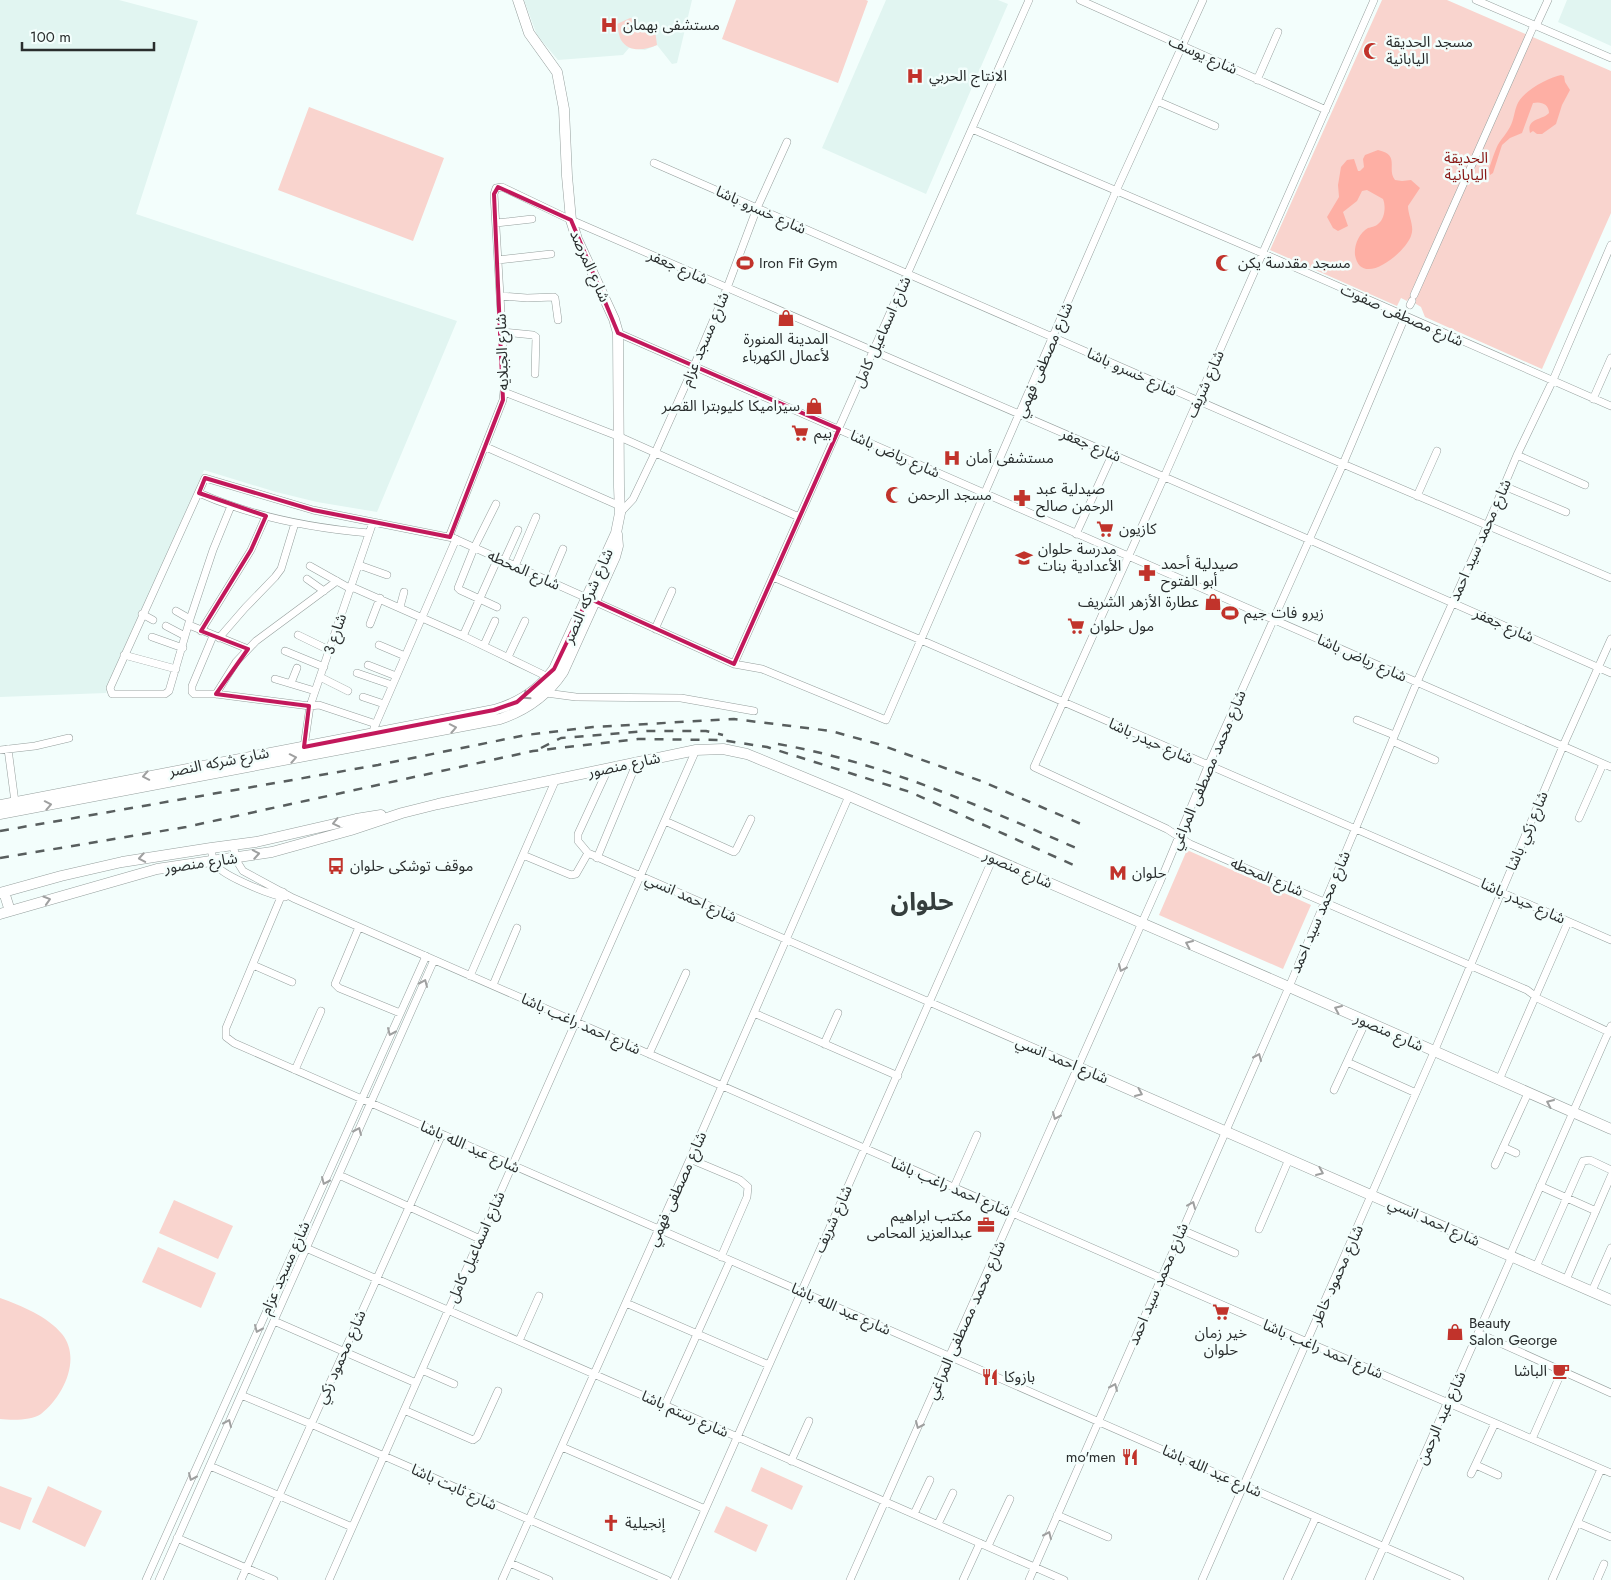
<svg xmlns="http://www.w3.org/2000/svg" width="1611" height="1580" viewBox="0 0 1611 1580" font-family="Jost,'Noto Sans Arabic',sans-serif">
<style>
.built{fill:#e1f5f1}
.green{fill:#f9d4ce}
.water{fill:#feafa4}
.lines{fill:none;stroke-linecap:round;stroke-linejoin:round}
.street-casing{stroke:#959f9d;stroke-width:8}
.secondary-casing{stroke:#959f9d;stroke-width:11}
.street{stroke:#fff;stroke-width:7}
.secondary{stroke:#fff;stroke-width:10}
.rail{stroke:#585e5e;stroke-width:2.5;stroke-dasharray:9 9;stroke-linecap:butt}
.oneway{stroke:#9fa0a0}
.marked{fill:none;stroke:#c2185b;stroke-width:4;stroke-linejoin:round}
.labels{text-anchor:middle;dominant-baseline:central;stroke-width:5;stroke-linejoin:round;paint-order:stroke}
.poi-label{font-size:15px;fill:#292d2d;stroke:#f3fefc;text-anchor:start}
.street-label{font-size:15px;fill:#292d2d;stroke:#f3fefc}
.park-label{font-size:15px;fill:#881714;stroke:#f3fefc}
.town-label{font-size:25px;font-weight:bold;fill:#353e3d;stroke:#f3fefc}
</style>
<rect width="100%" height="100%" fill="#f3fefc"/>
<path class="built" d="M0 0H119L198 21 136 214 457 321 377 512 317 502 276 492 204 470 106 693 0 697Z
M524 0H692L677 63 672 64 657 45 645 50 629 48 623 55 558 60 537 35Z
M886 0H998L1008 4 926 194 822 148Z
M1567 0H1611V46L1558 22Z"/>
<path class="green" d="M736 0H866L868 1 838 83 722 39Z
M1382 0H1447L1611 71V213L1542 369 1425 317 1421 307 1408 299 1407 301 1401 298 1397 306 1270 250Z
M630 18 637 19 640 28 654 22 657 45C645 50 629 53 621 40 619 36 618 29 617 24Z
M309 107 444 158 413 241 278 190Z
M1187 850 1311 905 1283 969 1159 915Z
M174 1200 233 1226 218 1259 159 1233Z
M158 1247 216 1273 201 1308 142 1282Z
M0 1298C22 1306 47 1316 62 1334 82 1359 63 1397 41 1414 31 1421 11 1420 0 1419Z
M761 1467 803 1486 792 1510 751 1491Z
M0 1486 32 1498 20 1530 0 1522Z
M48 1486 102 1511 85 1547 32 1522Z
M726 1506 768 1525 756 1552 714 1532Z"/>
<path class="water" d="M1561 75 1564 76 1565 82 1570 90 1562 105 1556 124 1542 134H1537L1533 131 1530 133C1526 118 1543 120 1549 113 1549 104 1541 101 1533 103L1522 133 1510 138 1502 145 1493 173 1490 175 1489 169C1491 163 1496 147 1499 143 1502 138 1507 133 1510 127 1514 120 1514 112 1517 105 1521 92 1549 77 1561 75Z
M1378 150C1401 155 1386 169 1395 180L1402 181 1411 180 1420 188 1408 206C1408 216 1415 226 1411 236 1405 253 1361 289 1355 255 1354 245 1359 233 1368 228 1371 227 1375 227 1378 224 1385 219 1386 206 1383 199L1367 190 1362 191 1357 201 1343 212 1348 226 1338 231 1333 228 1327 217 1339 197 1338 185 1341 167 1347 160 1354 159 1358 171H1360L1364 167 1363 159 1365 155Z"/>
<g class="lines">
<g class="street-casing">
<path id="street" d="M1080 0 1326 110
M1374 0 1164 477 1034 767 1167 829 1190 844 1527 990 1539 999 1611 1033
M1476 0 1611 58
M1536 26 1548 0
M1257 80 1278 32
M1157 101 1215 126
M972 129 1262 253 1611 406
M654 163 1343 464 1611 578
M496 223 532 219
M498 260 551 254
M1414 295 1534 25
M500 296 527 298 554 297 555 298 558 320
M1410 305 1412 301
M502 332 533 335 536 337 535 374
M618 333 1611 767
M504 392 620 437 799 517
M1593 399 1611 358
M486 447 620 506
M1517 455 1585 485
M1504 486 1566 512
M199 493C253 517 311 528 369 533
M1417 496 1437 451
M496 504 474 548 458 588 460 590 497 607
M231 506 213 550 190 619 169 691 165 694H112L110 688 205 478 313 510 453 538 734 664 762 669 886 720 1116 191 1203 0
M620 513 633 499 655 453 694 366 727 288 757 208 787 142
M1076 534 1112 455
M449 537 503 400 505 381 494 194 496 188 502 187 571 220 1310 540 1611 673
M504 561 518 530
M359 565 387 575
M310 566 351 589
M515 566 536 517
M773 577 921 640 1611 940
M307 579 324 591
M549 582 563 549
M352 587 463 636 548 677
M400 607 404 592
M176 611 190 619
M142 614 153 620
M370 624 380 598
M189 625 248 649
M166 626 185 636
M655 629 672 591
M201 631 251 550 266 516
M298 635 329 650
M213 636 192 686V692L194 694H216L310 706 319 705 376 724
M463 636 498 558
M152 637 183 648
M219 638 245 608 275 577 281 569 295 523
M379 645 405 656
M484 645 495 621
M285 651 324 667
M124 655 176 669
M508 657 525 621
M734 664 1029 0
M368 665 396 676
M357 673 392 685
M320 677 348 691
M275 679 315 691
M291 683 297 668
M546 693 576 697 681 698 754 711
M216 694 236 662 256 641 337 581
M363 697 384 704
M1357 720 1394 735
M374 728 456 539
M1392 741 1435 760
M304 747 310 706 373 522
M8 749 15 802
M0 750 35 746 69 738
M1579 818 1603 764
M665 821 734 852 736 850 751 819
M233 846 238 863 243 871 293 898 1307 1342 1611 1473
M211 848C212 854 212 861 217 866 224 876 272 896 285 897
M588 853 578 841V834L608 769
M523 855 571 875 576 874 588 853 1078 1067
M597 858 637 762
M283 892 226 1028V1037L234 1043 1460 1580
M359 927 335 984 339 988 400 1013
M253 965 292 982
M470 976 556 779
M493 985 517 928
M754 1013 898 1076
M824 1044 838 1013
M649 1054 686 973
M1347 1062 1416 1093
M295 1070 321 1011
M1499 1080 1568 922
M1334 1090 1366 1021
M1503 1147 1516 1153
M690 1159 740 1180 748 1187 747 1197 721 1257
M1495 1165 1528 1093
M339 1175 480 1239
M1540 1186 1596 1211
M954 1187 977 1135
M1259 1229 1289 1159
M1182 1230 1235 1253
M306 1248 1064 1580
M1510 1255 1611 1026
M1536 1267 1583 1161 1590 1160 1611 1170
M1566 1280 1611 1176
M1592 1291 1611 1248
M626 1303 769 1365
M274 1321 416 1383
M1478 1333 1611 1393
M519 1341 539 1296
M422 1370 454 1384
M241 1395 311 1424 667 1580
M665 1405 730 1261
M404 1410 473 1440 477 1437 498 1391
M1532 1439 1562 1371
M562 1447 705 1509
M791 1461 809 1421
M1476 1465 1498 1475
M210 1466 352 1527
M1471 1474 1495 1423
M914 1514 930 1480
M1057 1515 1108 1537
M1578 1523 1611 1537
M938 1524 953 1493
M177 1538 274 1580
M988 1546 1010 1499
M510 1563 549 1580
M146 1580 426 956
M159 1580 434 960
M241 1580 442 1134
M329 1580 696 750
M502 1580 690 1159 849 796
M674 1580 993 858
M850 1580 1160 882 1208 766 1343 464 1405 317
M963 1580 980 1543
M1029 1580 1289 987 1417 682 1487 526 1517 455 1553 380 1611 245
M1202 1580 1434 1052 1563 746 1611 639
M1287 1580 1316 1517
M1369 1580 1512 1256
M1552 1580 1601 1469
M1597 1580 1604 1564"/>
</g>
<g class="secondary-casing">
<path id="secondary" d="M0 805 494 710C519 703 539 690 554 669L616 533 620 513 619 487 618 333 614 319 577 239 571 220 567 176 564 109 557 72 529 33 518 0
M0 814 500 719C527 710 547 696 563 672L615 557 618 546 617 534
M4 892 10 911
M0 893 61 876 122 862 211 848 256 842 356 819 381 815
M0 914 157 869 272 852 351 830 402 813 438 804 696 750 723 749 747 754 849 796 1289 987 1611 1129
M1078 1067 1611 1300"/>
</g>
<use href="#street" class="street"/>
<use href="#secondary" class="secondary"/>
<path class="rail" d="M778 744C885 763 984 808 1083 851
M541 748 561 738 647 731H706L723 735
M0 831 378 765 526 735 593 727 734 719 831 731 878 744 981 781 1088 827
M0 858 186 827 533 751 638 739 721 740 767 747 910 792 1078 867"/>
</g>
<defs><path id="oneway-chevron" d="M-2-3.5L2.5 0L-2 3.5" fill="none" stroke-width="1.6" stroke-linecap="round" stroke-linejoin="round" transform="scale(1.25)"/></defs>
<g class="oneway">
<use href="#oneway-chevron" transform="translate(526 696) rotate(146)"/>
<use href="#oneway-chevron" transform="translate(453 728) rotate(-11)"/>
<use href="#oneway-chevron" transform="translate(293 758) rotate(-11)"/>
<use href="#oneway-chevron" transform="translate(146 776) rotate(169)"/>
<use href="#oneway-chevron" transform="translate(48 805) rotate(-11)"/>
<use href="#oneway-chevron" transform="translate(336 823) rotate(167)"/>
<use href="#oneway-chevron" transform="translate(256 854) rotate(-10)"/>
<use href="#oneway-chevron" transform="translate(142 858) rotate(170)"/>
<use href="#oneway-chevron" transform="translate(47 900) rotate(-17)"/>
<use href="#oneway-chevron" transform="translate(1189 944) rotate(-156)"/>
<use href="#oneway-chevron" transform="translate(1122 968) rotate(114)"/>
<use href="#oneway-chevron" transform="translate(424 983) rotate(-66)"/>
<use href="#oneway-chevron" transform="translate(1338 1009) rotate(-156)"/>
<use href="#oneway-chevron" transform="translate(391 1032) rotate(114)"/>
<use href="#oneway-chevron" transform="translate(1258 1057) rotate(-66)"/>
<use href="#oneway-chevron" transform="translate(1139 1093) rotate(24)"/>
<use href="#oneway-chevron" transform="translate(1550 1103) rotate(-156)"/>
<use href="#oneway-chevron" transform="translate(1056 1116) rotate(114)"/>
<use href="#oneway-chevron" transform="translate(358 1131) rotate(-66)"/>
<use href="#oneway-chevron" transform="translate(1320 1172) rotate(23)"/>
<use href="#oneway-chevron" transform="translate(325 1181) rotate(114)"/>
<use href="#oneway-chevron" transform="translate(1192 1205) rotate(-67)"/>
<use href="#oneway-chevron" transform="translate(258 1329) rotate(114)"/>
<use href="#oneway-chevron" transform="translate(1114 1387) rotate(-66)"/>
<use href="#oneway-chevron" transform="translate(228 1423) rotate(-66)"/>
<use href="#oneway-chevron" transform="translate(919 1425) rotate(114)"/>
<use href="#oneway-chevron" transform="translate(192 1477) rotate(114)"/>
<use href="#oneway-chevron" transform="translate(1048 1535) rotate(-66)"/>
</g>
<path class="marked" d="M498 187 571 220 618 333 839 429 734 664 588 598 554 669 517 702 494 710 304 747 309 706 216 694 248 649 201 631 251 550 266 516 199 493 205 478 313 510 450 537 503 400 494 194Z"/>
<defs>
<g id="hospital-bare" transform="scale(1.35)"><path d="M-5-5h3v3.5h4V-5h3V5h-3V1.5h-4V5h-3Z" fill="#c1332b" stroke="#f3fefc" stroke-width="2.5" paint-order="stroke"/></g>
<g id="mosque-bare" transform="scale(1.35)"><path d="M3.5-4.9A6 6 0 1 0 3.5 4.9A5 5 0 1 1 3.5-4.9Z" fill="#c1332b" stroke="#f3fefc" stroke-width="2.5" paint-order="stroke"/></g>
<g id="stadium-bare" transform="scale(1.35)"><path d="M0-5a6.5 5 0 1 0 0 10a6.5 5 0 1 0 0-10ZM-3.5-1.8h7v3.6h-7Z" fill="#c1332b" stroke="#f3fefc" stroke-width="2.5" paint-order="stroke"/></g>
<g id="shop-bare" transform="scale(1.35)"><path d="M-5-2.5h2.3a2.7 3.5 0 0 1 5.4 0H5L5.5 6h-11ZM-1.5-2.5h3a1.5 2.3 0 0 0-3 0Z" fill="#c1332b" stroke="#f3fefc" stroke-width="2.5" paint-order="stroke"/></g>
<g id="supermarket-bare" transform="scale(1.35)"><path d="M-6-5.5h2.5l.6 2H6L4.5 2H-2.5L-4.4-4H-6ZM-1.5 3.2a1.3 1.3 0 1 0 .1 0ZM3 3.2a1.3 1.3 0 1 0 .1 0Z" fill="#c1332b" stroke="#f3fefc" stroke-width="2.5" paint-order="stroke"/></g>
<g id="pharmacy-bare" transform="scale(1.35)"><path d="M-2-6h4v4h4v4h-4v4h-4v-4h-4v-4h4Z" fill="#c1332b" stroke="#f3fefc" stroke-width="2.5" paint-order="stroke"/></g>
<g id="school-bare" transform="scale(1.35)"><path d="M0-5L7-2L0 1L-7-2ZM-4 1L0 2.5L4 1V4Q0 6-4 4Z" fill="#c1332b" stroke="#f3fefc" stroke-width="2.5" paint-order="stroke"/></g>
<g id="bus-bare" transform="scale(1.35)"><path d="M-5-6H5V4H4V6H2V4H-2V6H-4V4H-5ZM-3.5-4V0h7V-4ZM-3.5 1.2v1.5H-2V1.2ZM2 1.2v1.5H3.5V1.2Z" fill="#c1332b" stroke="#f3fefc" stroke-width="2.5" paint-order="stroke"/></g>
<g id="metro-bare" transform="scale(1.35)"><path d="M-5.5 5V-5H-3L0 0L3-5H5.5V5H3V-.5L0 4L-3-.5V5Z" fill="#c1332b" stroke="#f3fefc" stroke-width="2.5" paint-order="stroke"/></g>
<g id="office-bare" transform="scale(1.35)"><path d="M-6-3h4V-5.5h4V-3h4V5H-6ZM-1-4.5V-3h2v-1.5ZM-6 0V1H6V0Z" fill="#c1332b" stroke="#f3fefc" stroke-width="2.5" paint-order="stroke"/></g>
<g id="cafe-bare" transform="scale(1.35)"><path d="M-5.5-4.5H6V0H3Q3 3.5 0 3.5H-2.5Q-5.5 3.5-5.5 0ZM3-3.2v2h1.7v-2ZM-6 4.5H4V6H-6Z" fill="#c1332b" stroke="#f3fefc" stroke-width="2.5" paint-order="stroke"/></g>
<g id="restaurant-bare" transform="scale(1.35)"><path d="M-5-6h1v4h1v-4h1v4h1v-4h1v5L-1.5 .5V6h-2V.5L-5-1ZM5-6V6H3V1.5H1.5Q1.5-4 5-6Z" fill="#c1332b" stroke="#f3fefc" stroke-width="2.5" paint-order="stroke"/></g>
<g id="church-bare" transform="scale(1.35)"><path d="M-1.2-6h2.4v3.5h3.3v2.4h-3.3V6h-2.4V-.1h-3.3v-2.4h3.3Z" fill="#c1332b" stroke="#f3fefc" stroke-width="2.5" paint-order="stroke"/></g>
</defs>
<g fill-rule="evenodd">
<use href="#hospital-bare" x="609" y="25"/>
<use href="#mosque-bare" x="1372" y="51"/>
<use href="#hospital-bare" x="915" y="76"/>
<use href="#stadium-bare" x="745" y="263"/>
<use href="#mosque-bare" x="1224" y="263"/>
<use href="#shop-bare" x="786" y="318"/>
<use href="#shop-bare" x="814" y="406"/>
<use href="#supermarket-bare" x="800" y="433"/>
<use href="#hospital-bare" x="952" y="458"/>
<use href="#mosque-bare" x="894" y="495"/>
<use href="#pharmacy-bare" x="1022" y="498"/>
<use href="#supermarket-bare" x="1105" y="529"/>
<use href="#school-bare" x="1024" y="558"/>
<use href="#pharmacy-bare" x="1147" y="573"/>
<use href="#shop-bare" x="1213" y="602"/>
<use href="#stadium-bare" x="1230" y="613"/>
<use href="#supermarket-bare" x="1076" y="626"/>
<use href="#bus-bare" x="336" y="866"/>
<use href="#metro-bare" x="1118" y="873"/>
<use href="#office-bare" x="986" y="1225"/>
<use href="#supermarket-bare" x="1221" y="1312"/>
<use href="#shop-bare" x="1455" y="1332"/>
<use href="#cafe-bare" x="1561" y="1371"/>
<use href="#restaurant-bare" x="990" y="1377"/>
<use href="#restaurant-bare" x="1130" y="1457"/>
<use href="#church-bare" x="611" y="1523"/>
</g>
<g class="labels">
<g class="poi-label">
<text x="623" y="25">مستشفى بهمان</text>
<text x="1386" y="42">مسجد الحديقة<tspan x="1386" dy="17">اليابانية</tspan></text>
<text x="929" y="76">الانتاج الحربي</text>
<text x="759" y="263">Iron Fit Gym</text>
<text x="1238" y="263">مسجد مقدسة يكن</text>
<text x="786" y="339" text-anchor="middle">المدينة المنورة<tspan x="786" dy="17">لأعمال الكهرباء</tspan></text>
<text x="800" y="406" text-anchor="end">سيراميكا كليوبترا القصر</text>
<text x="814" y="433">بيم</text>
<text x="966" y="458">مستشفى أمان</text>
<text x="1036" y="489">صيدلية عبد<tspan x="1036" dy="17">الرحمن صالح</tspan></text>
<text x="908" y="495">مسجد الرحمن</text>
<text x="1119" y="529">كازيون</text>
<text x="1038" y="549">مدرسة حلوان<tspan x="1038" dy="17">الأعدادية بنات</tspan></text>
<text x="1161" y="564">صيدلية أحمد<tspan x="1161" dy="17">أبو الفتوح</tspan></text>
<text x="1199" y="602" text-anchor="end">عطارة الأزهر الشريف</text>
<text x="1244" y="613">زيرو فات جيم</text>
<text x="1090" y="626">مول حلوان</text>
<text x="350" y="866">موقف توشكى حلوان</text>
<text x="1132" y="873">حلوان</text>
<text x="972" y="1216" text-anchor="end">مكتب ابراهيم<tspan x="972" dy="17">عبدالعزيز المحامى</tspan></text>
<text x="1469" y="1323">Beauty<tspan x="1469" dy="17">Salon George</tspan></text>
<text x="1221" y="1333" text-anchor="middle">خير زمان<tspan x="1221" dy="17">حلوان</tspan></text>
<text x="1547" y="1371" text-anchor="end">الباشا</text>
<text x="1004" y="1377">بازوكا</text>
<text x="1116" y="1457" text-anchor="end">mo'men</text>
<text x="625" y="1523">إنجيلية</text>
</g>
<g class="street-label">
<text transform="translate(1203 55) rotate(24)">شارع يوسف</text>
<text transform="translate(761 210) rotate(24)">شارع خسرو باشا</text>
<text transform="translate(590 266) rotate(66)">شارع المرصد</text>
<text transform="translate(678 267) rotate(24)">شارع جعفر</text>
<text transform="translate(1402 315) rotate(24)">شارع مصطفى صفوت</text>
<text transform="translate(882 332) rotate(-66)">شارع اسماعيل كامل</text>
<text transform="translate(705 339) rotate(-67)">شارع مسجد عزام</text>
<text transform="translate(502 352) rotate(-92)">شارع الجبلايه</text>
<text transform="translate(1044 360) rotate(-67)">شارع مصطفى فهمي</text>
<text transform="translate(1132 372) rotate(24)">شارع خسرو باشا</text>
<text transform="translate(1205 384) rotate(-66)">شارع شريف</text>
<text transform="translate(1091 445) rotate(23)">شارع جعفر</text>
<text transform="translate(895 454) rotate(24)">شارع رياض باشا</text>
<text transform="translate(1480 540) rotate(-66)">شارع محمد سيد احمد</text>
<text transform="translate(524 570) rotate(24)">شارع المحطه</text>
<text transform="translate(588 596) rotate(-66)">شارع شركه النصر</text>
<text transform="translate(1504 625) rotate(24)">شارع جعفر</text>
<text transform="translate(335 634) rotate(-71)">شارع 3</text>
<text transform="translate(1362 658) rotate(24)">شارع رياض باشا</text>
<text transform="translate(1151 741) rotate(24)">شارع حيدر باشا</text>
<text transform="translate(219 762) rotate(-11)">شارع شركه النصر</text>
<text transform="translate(624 765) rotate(-12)">شارع منصور</text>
<text transform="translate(1208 770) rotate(-67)">شارع محمد مصطفى المراغي</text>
<text transform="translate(1527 831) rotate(-67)">شارع زكي باشا</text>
<text transform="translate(201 863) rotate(-8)">شارع منصور</text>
<text transform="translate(1018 869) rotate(24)">شارع منصور</text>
<text transform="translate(1267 877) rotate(23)">شارع المحطه</text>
<text transform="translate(691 898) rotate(24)">شارع احمد انسي</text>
<text transform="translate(1523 901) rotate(24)">شارع حيدر باشا</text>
<text transform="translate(1320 912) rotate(-67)">شارع محمد سيد احمد</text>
<text transform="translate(581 1024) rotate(24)">شارع احمد راغب باشا</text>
<text transform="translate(1389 1032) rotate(24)">شارع منصور</text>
<text transform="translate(1062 1060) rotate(23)">شارع احمد انسي</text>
<text transform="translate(470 1147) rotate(24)">شارع عبد الله باشا</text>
<text transform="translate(951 1187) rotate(23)">شارع احمد راغب باشا</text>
<text transform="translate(677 1189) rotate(-66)">شارع مصطفى فهمي</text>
<text transform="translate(833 1219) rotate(-66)">شارع شريف</text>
<text transform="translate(1434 1222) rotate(24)">شارع احمد انسي</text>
<text transform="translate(476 1247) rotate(-66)">شارع اسماعيل كامل</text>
<text transform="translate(285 1268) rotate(-66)">شارع مسجد عزام</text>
<text transform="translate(1337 1275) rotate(-66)">شارع محمود خاطر</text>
<text transform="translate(1158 1284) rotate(-67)">شارع محمد سيد احمد</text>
<text transform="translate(841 1309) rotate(24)">شارع عبد الله باشا</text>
<text transform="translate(966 1320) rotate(-66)">شارع محمد مصطفى المراغي</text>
<text transform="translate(1323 1349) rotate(23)">شارع احمد راغب باشا</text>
<text transform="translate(341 1357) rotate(-66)">شارع محمود زكي</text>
<text transform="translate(685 1414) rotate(24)">شارع رستم باشا</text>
<text transform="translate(1441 1418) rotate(-66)">شارع عبد الرحمن</text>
<text transform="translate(1212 1471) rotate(24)">شارع عبد الله باشا</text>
<text transform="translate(454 1487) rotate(24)">شارع ثابت باشا</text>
</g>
<g class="park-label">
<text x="1466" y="158">الحديقة<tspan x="1466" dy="17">اليابانية</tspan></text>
</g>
<g class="town-label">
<text x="922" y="901">حلوان</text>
</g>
</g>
<path d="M22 42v8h132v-8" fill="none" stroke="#292d2d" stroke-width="2.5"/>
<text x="30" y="42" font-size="15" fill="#292d2d" stroke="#f3fefc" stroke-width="4" paint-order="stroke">100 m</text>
</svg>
